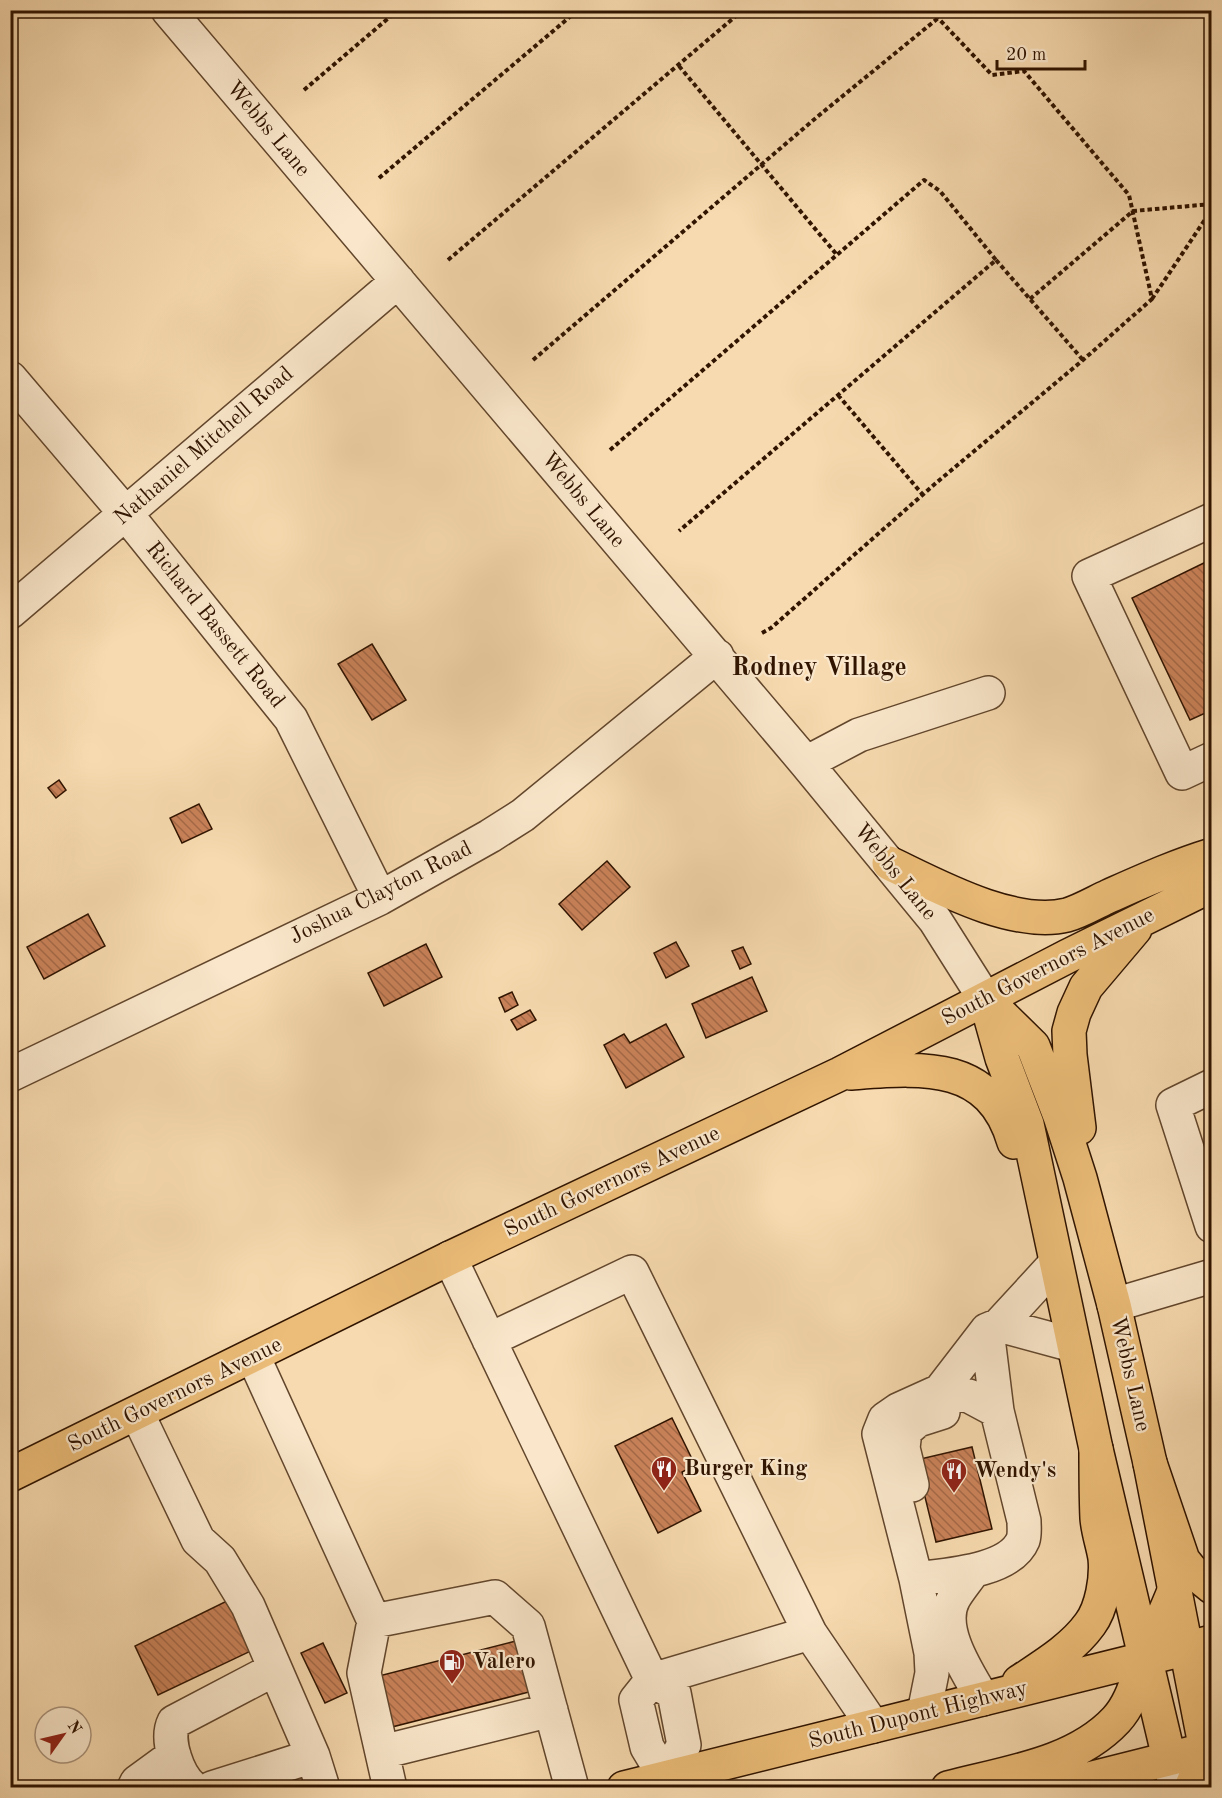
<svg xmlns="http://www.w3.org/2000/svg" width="1222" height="1798" viewBox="0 0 1222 1798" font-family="'Old Standard TT',serif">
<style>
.building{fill:url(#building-back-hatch);stroke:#301400;stroke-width:1.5}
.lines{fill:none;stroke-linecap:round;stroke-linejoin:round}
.minor-casing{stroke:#62462c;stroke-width:36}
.major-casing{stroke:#301400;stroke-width:36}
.highway-casing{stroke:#301400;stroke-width:36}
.path{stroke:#301400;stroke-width:4;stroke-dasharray:4.5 3;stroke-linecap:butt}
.minor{stroke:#fae7cb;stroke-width:33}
.major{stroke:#ecbd78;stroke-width:33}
.highway{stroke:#ecbd78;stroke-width:33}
.labels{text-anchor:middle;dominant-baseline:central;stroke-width:4.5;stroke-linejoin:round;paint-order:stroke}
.street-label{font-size:22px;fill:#301400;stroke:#fae7cb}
.poi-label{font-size:22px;font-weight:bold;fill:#301400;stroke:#fae7cb;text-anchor:start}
.quarter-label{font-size:26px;font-weight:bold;fill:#301400;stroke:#fae7cb}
</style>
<defs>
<pattern id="building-back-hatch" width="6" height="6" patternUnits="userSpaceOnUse" patternTransform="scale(1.5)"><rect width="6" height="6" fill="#ca8259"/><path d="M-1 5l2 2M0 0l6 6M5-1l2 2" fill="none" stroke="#a46947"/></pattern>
</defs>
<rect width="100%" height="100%" fill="#f7daaf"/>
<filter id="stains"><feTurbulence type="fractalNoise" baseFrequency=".00333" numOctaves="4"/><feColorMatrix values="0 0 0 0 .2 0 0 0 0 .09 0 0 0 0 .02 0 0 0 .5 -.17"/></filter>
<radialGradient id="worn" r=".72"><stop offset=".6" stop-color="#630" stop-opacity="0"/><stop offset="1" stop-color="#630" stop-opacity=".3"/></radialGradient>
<path class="building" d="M1212 559V710L1190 720 1132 598Z
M372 644 406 700 372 720 338 664Z
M59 780 66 790 56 798 48 788Z
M199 804 212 829 182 843 170 818Z
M607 861 630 887 582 930 559 904Z
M88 914 105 946 44 979 27 947Z
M676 942 689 966 666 978 654 953Z
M426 944 442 977 384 1006 368 973Z
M743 947 751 964 740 969 732 951Z
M752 977 767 1011 706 1038 692 1004Z
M512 992 518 1005 505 1012 499 998Z
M530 1010 536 1020 517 1030 511 1020Z
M666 1024 684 1057 626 1088 604 1045 624 1034 630 1043Z
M672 1418 695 1465 682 1472 701 1511 658 1533 615 1446Z
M972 1447 992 1529 936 1542 916 1460Z
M233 1598 257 1648 158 1695 135 1646Z
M516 1641 529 1692 388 1728 375 1677Z
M323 1643 347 1693 325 1703 301 1653Z"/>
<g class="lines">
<g class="minor-casing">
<path id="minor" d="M168 10 806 763 935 920 985 999
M10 378 126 514 291 719 380 898
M1212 520 1089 576 1182 773 1212 759
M10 612 398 281
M806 763 859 735 988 693
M10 1075 380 898 490 836 523 815 717 656
M1212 1086 1173 1105 1212 1226
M450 1258 652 1680 674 1693 684 1745 665 1777 647 1747 636 1700 652 1680 810 1633 632 1272 489 1340
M1114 1305 1212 1276
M999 1325 1073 1345
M987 1330 997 1411
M253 1356 374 1621 364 1673 390 1788
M940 1391 987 1330 999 1325 1055 1264
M137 1413 198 1540 220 1560 248 1606 313 1756 323 1788
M912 1485 903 1448 905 1431 918 1420 943 1412
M973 1571C967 1580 959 1589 954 1598 937 1628 968 1673 983 1699
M916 1579C945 1575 1010 1572 1023 1540 1025 1534 1024 1527 1024 1521L997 1411 969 1396 940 1391 898 1410 885 1419 879 1434 916 1579 931 1653 932 1673 924 1713
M374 1621 495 1597 528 1626 572 1788
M810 1633 873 1726
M382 1752 551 1710
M1169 1758 1176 1788
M134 1788 137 1782 174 1755
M193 1788C178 1776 165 1740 174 1722L275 1669
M212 1788 313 1756"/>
</g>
<g class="major-casing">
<path id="major" d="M889 863C937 886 1013 928 1067 915 1081 911 1096 902 1109 896 1143 881 1176 866 1212 855
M985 999 1033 1046 1060 1116 1080 1178 1114 1305 1150 1463 1206 1750
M986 1001 1002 1058 1027 1124 1096 1449 1169 1758
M851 1073C920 1068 990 1060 1014 1142
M1079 1128 1070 1055 1069 1031 1074 1013 1086 987 1135 929
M10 1475 450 1258 840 1074 1068 956 1212 885"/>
</g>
<g class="highway-casing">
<path id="highway" d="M1150 1463 1183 1560 1191 1570 1212 1587
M1019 1682C1043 1666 1072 1649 1090 1624 1102 1608 1107 1578 1105 1558 1103 1545 1098 1532 1097 1518 1096 1495 1096 1472 1096 1449
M624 1788 1212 1642
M948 1788C1004 1773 1074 1765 1116 1720 1132 1703 1137 1679 1145 1658 1154 1636 1165 1614 1174 1591
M1053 1788 1212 1748
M1191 1788 1212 1738"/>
</g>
<path class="path" d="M679 66 837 255
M304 90 398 10
M379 178 578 10
M448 260 743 10
M996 260 1083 360
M1030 299 1133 211 1212 204
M1152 299 1212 209
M533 360 817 117 948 10
M838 395 923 495
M610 450 924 180 940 191 996 260 679 531
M762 633 771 628 936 483 1083 360 1152 299 1129 195 1024 71 992 75 938 18"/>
<use href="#minor" class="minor"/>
<use href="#major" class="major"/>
<use href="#highway" class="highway"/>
</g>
<defs>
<g id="restaurant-pin" transform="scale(1.35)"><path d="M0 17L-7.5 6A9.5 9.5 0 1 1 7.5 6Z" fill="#8f2418" stroke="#fae7cb"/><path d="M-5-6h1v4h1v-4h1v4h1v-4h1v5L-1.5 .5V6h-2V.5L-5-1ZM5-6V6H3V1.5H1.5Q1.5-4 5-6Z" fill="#fff"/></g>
<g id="fuel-pin" transform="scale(1.35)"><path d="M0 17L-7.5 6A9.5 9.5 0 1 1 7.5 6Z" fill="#8f2418" stroke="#fae7cb"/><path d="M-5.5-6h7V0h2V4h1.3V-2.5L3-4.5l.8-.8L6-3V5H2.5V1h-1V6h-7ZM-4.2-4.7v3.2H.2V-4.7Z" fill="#fff"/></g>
</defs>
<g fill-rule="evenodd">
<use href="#restaurant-pin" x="664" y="1469"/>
<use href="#restaurant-pin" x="954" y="1471"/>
<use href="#fuel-pin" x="452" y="1662"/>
</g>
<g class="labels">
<g class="street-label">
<text transform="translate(268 129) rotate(50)">Webbs Lane</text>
<text transform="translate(204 446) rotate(-41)">Nathaniel Mitchell Road</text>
<text transform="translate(583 500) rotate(50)">Webbs Lane</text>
<text transform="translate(215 625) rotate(51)">Richard Bassett Road</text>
<text transform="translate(895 872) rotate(51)">Webbs Lane</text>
<text transform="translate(381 893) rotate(-27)">Joshua Clayton Road</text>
<text transform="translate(1048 967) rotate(-27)">South Governors Avenue</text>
<text transform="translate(612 1182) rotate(-25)">South Governors Avenue</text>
<text transform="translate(1130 1374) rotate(77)">Webbs Lane</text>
<text transform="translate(175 1395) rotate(-26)">South Governors Avenue</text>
<text transform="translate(918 1715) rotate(-14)">South Dupont Highway</text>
</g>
<g class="poi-label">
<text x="684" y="1469">Burger King</text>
<text x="974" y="1471">Wendy's</text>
<text x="472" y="1662">Valero</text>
</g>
<g class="quarter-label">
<text x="819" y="668">Rodney Village</text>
</g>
</g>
<rect width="1222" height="1798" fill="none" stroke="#f7daaf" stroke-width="36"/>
<rect x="12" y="12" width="1198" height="1774" fill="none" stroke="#301400" stroke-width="3"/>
<rect x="18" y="18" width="1186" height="1762" fill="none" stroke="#301400" stroke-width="1.5"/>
<g transform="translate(63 1735) rotate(56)"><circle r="28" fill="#fae7cb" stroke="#a9937a" stroke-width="1.5"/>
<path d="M0-4.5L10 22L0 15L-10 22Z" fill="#8f2418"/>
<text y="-9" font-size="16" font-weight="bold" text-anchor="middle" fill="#301400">N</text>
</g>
<path d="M997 60v9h88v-9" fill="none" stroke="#301400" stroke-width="3"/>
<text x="1006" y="60" font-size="18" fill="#301400" stroke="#fae7cb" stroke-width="4.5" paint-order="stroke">20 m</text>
<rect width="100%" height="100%" filter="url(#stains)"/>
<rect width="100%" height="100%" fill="url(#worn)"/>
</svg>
